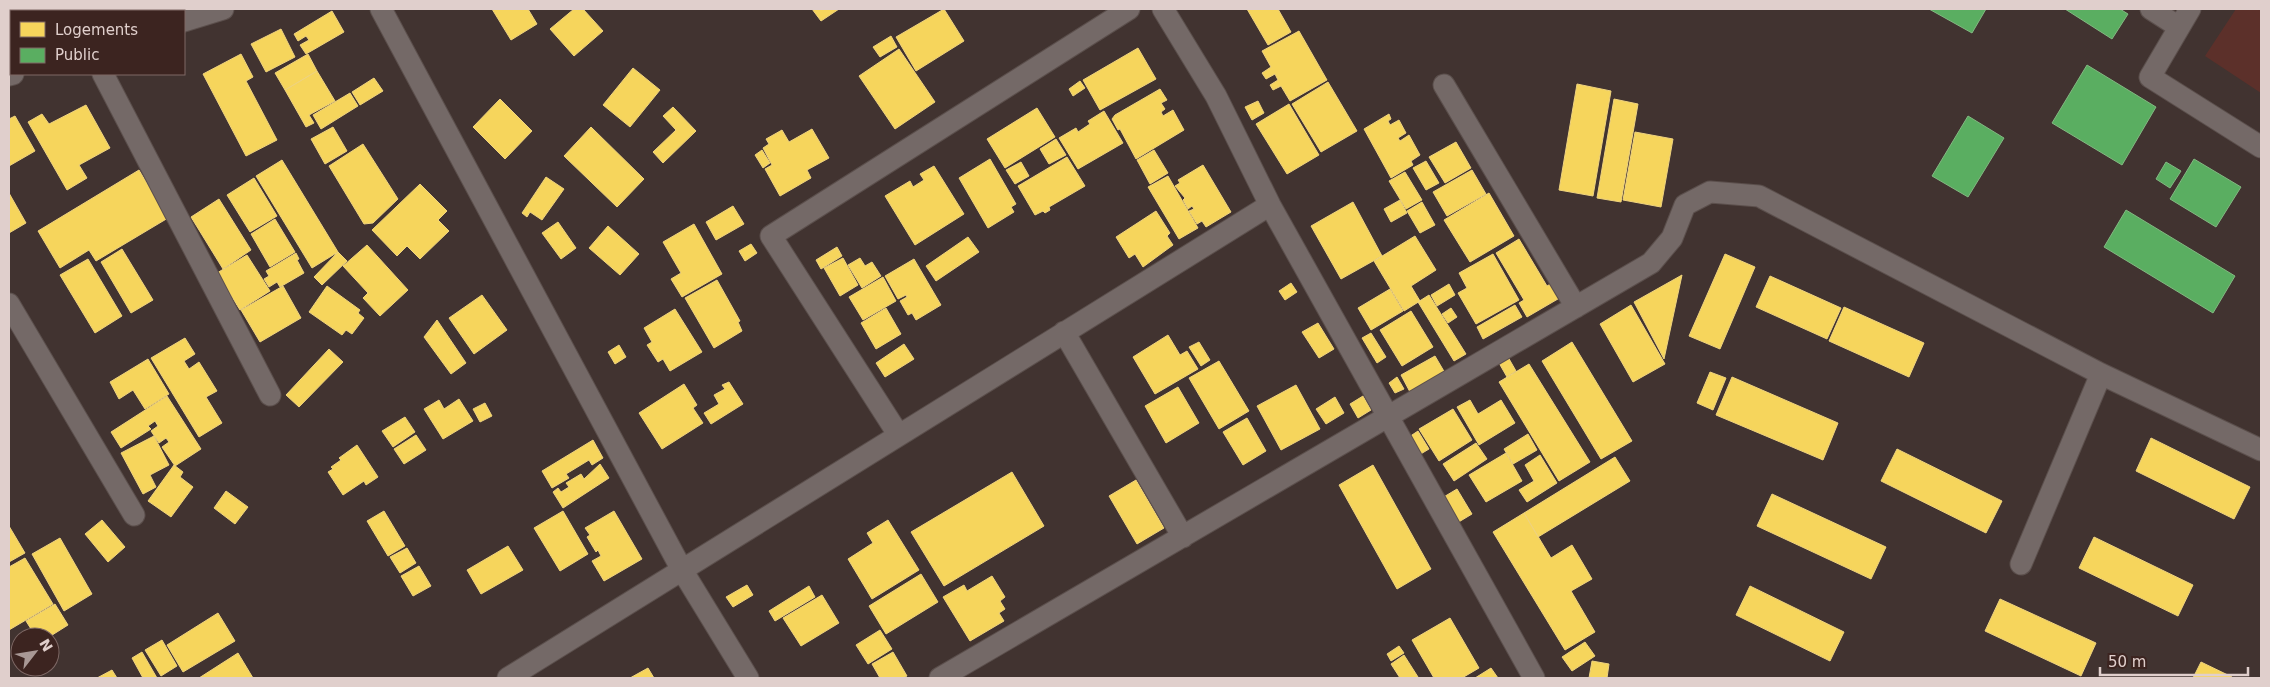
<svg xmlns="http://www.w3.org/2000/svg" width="2270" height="687" viewBox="0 0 2270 687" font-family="'DejaVu Sans',sans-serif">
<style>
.green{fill:#5c302a}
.homes{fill:#f6d55c;stroke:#efd37e}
.public{fill:#5aae61;stroke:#82b881}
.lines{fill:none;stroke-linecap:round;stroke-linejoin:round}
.street-casing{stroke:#5b4f4c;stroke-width:23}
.street{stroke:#746967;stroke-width:21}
</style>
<rect width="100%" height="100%" fill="#413330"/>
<path class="green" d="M2236 9H2261V93L2205 56Z"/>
<path class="homes" d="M492 9H528L537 24 511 40Z
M574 9H583L603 31 574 56 550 29Z
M812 9H839L821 21Z
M944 9 964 41 916 71 896 37Z
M1247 9H1278L1291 32 1268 45Z
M332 11 344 32 306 54 300 45 309 40 306 36 298 41 294 34Z
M281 29 295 57 266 72 251 44Z
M1299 31 1327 80 1290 101 1281 86 1273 90 1270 85 1278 80 1275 74 1266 79 1262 73 1271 67 1262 51Z
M891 36 897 47 880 57 873 47Z
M1138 48 1156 79 1100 110 1083 80Z
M899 49 935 102 895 129 859 76Z
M241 54 253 77 246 81 277 140 246 156 203 74Z
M308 54 317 71 285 90 275 73Z
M633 68 660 90 630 127 603 105Z
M317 71 335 101 309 115 314 123 306 127 285 90Z
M374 78 383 91 360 105 352 92Z
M1080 81 1085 88 1073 96 1069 89Z
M1328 82 1357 131 1321 152 1292 104Z
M1577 84 1611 91 1593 196 1559 190Z
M1160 89 1167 100 1161 103 1165 109 1161 112 1163 116 1173 110 1184 130 1136 159 1120 129 1118 130 1112 119 1115 115Z
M350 93 358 106 321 129 313 115Z
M500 99 532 131 505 159 473 127Z
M1614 99 1638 104 1621 202 1597 198Z
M1258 101 1264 113 1252 120 1245 107Z
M1289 104 1319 155 1287 174 1256 124Z
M86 105 110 148 79 165 87 178 67 190 28 122 42 114 49 124Z
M673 107 696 131 663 163 653 152 676 130 663 116Z
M1037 108 1055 137 1005 168 987 139Z
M1104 111 1123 143 1078 169 1059 138 1076 128 1078 132 1090 124 1088 121Z
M1389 114 1391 119 1388 121 1390 125 1399 120 1406 133 1398 138 1400 141 1409 135 1420 155 1411 161 1413 165 1391 178 1364 129Z
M15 116 35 151 9 166V119Z
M333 127 347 151 325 164 311 139Z
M591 127 644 179 617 207 564 156Z
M812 129 829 158 807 170 811 178 780 196 765 169 772 165 763 148 769 144 766 139 782 130 789 142Z
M1635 132 1673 139 1661 207 1623 200Z
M1056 139 1066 155 1049 164 1040 149Z
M1456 142 1471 168 1445 183 1429 157Z
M363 144 398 199 373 223 364 224 329 166Z
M762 150 770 163 763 168 755 155Z
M1154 150 1168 173 1150 184 1137 160Z
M1067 157 1085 186 1049 207 1050 210 1045 213 1043 211 1035 215 1018 186Z
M990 159 1016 204 1011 207 1014 212 988 228 959 178Z
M282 160 338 252 312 268 256 176Z
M1426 161 1439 183 1426 190 1413 168Z
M1021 162 1029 176 1015 184 1006 170Z
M1203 165 1231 212 1206 227 1202 221 1197 224 1189 211 1194 209 1192 206 1188 209 1183 200 1185 198 1175 186 1180 183 1178 180Z
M934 166 964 214 915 245 885 196 910 181 913 187 924 180 920 174Z
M139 170 168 218 96 261 89 250 60 268 38 231Z
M1472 170 1486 194 1447 216 1433 192Z
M1405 172 1422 200 1406 209 1389 181Z
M1168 176 1198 228 1179 239 1148 187Z
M546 177 564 189 542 220 530 212 527 217 522 213Z
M254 178 277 216 250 232 227 195Z
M420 184 447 211 438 220 449 231 420 259 407 246 397 256 372 230Z
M9 193 26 223 9 233Z
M1489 193 1514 236 1470 262 1444 220Z
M219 199 251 250 223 269 191 217Z
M1400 200 1407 213 1391 222 1384 209Z
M1353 202 1382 256 1341 279 1311 226Z
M1422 202 1435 225 1420 233 1407 211Z
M733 206 744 224 716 240 706 222Z
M1156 211 1170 233 1167 236 1173 245 1143 267 1135 254 1129 258 1116 237Z
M275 219 295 252 270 267 251 234Z
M558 222 576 248 561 259 542 233Z
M694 224 722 274 682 297 671 279 681 273 663 242Z
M608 226 639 254 620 275 589 248Z
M1415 236 1436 270 1411 286 1420 301 1404 311 1374 261Z
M968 237 979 252 936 281 926 266Z
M1519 239 1547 286 1554 282 1563 296 1527 317 1519 303 1524 300 1496 253Z
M751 244 757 253 745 261 739 251Z
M367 245 408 290 380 316 363 298 368 293 343 266Z
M837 247 842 256 821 269 816 260Z
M122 249 153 300 131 313 101 262Z
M338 252 347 261 322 285 314 277Z
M296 253 299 259 297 260 304 273 280 287 277 282 269 287 264 279 269 276 266 271Z
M1493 254 1519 300 1476 324 1458 293 1467 288 1459 273Z
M1725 254 1755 267 1720 349 1689 336Z
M247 255 270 291 240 310 217 273Z
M843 258 858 285 840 296 824 268Z
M860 258 865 266 872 262 881 276 862 288 848 265Z
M88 259 122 316 95 333 60 275Z
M914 259 941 305 916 320 912 313 908 315 900 301 907 297 906 295 898 299 885 276Z
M1682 275 1664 359 1634 302Z
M1770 276 1841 308 1827 339 1756 307Z
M883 277 896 301 863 320 849 297Z
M717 280 740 321 738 322 742 331 714 348 685 298Z
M1291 283 1297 292 1285 300 1279 291Z
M1449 284 1455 295 1437 306 1431 295Z
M283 286 301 318 260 342 241 310Z
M327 286 360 310 358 313 364 318 352 334 346 330 342 335 309 312Z
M1390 289 1403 311 1371 330 1358 308Z
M482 295 507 330 474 354 449 318Z
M1429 295 1466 354 1454 361 1418 302Z
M1515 305 1522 317 1483 339 1477 327Z
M1631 305 1665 364 1633 382 1600 324Z
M1844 307 1924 343 1909 377 1829 341Z
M886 308 901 334 876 349 861 323Z
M1451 308 1457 317 1448 323 1442 314Z
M675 309 702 352 670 371 663 359 658 362 647 345 652 342 644 328Z
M1411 311 1433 347 1402 366 1380 330Z
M437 320 466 363 451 374 424 337Z
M1318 323 1334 349 1319 358 1302 332Z
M1371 333 1386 357 1377 363 1362 338Z
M1168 335 1180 355 1187 351 1198 369 1155 394 1133 357Z
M185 338 195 354 184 361 189 369 199 362 217 391 206 397 222 423 199 437 151 358Z
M1199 342 1210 360 1201 366 1189 347Z
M1572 342 1632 441 1601 459 1542 361Z
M904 344 914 359 885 377 876 363Z
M619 345 626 357 615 364 608 352Z
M329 349 343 362 299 407 286 395Z
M1435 356 1445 373 1410 392 1401 375Z
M1508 357 1516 371 1507 377 1499 363Z
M148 359 169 394 145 409 133 390 119 399 110 382Z
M1219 361 1249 411 1219 429 1189 378Z
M1529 364 1590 462 1559 481 1499 382Z
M1710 372 1726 378 1713 410 1697 403Z
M1397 377 1404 389 1395 393 1389 383Z
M1732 377 1838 423 1823 460 1716 415Z
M729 382 743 404 711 424 704 413 719 404 714 395 725 389 722 385Z
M684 384 697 405 693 408 703 423 662 449 639 413Z
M1296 385 1320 429 1281 450 1257 406Z
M1178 387 1199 423 1166 443 1145 406Z
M167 396 201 449 175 466 162 447 169 442 166 438 159 443 151 431 158 426 155 421 148 426 151 429 121 448 111 432Z
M1363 396 1371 410 1358 418 1350 404Z
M1335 397 1344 413 1326 424 1316 409Z
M459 399 473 421 443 439 424 409 439 400 444 409Z
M1470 400 1478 414 1501 400 1515 423 1479 445 1457 407Z
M485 403 492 416 480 422 473 409Z
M1453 409 1472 440 1439 461 1419 429Z
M405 417 415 432 393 447 382 431Z
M1247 418 1266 451 1243 465 1223 432Z
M1418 431 1429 449 1419 455 1409 437Z
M1528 434 1537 450 1513 464 1504 449Z
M416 435 426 450 404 464 394 449Z
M154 436 169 465 150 475 156 487 143 494 121 453Z
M2151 438 2250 487 2234 519 2136 471Z
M593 440 603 458 592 465 589 460 566 474 569 478 552 488 542 471Z
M1476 443 1487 459 1454 481 1443 464Z
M357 445 378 477 366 485 364 481 343 495 328 472 333 469 331 467 341 460 339 458Z
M1897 449 2002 501 1986 533 1881 481Z
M1506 453 1522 481 1486 502 1469 475Z
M1540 455 1557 483 1527 502 1519 490 1534 481 1525 465Z
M1615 457 1630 481 1538 537 1524 513Z
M600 464 609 478 563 508 553 492 558 488 561 492 569 487 566 483 581 474 584 479Z
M174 465 183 472 180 477 193 487 171 517 148 501Z
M1373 465 1431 569 1397 589 1339 485Z
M1012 472 1044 526 944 586 911 532Z
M1136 480 1164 528 1137 544 1109 496Z
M1457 489 1472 514 1457 523 1442 498Z
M226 491 248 507 235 524 214 508Z
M1772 494 1886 547 1871 579 1757 526Z
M384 511 405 546 388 556 367 521Z
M563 511 588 554 560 571 534 528Z
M614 511 642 559 604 581 592 561 601 556 598 550 596 552 587 537 590 535 585 528Z
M1524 513 1551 558 1572 545 1592 579 1571 591 1595 632 1565 650 1493 532Z
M102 520 125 547 108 562 85 534Z
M888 520 919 570 872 599 848 559 873 543 867 533Z
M9 526 25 553 9 562Z
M2094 537 2193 585 2178 616 2079 568Z
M60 538 92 594 64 611 32 554Z
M508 546 523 570 481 594 467 570Z
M407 548 416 563 400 573 390 557Z
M25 558 53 604 9 630V567Z
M419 566 431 586 413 596 401 576Z
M921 574 938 602 886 634 869 606Z
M992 576 1005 597 1000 601 1005 609 999 613 1004 621 970 641 943 597 964 585 967 591Z
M747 585 753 595 733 607 726 597Z
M809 586 815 597 775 621 769 611Z
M1750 586 1844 632 1830 661 1736 615Z
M822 595 839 623 801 646 783 618Z
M2000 599 2096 643 2081 676 1985 631Z
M55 604 68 625 49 637H36L26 621Z
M218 613 235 641 183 672 167 645Z
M1450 618 1479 668 1462 678H1434L1412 640Z
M880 630 892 649 868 664 856 645Z
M162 640 177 666 161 676 145 650Z
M1585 642 1595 656 1572 671 1562 657Z
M1399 646 1404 653 1391 661 1387 654Z
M142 652 157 678H143L132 658Z
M893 652 907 676 903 678H880L872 664Z
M238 653 253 678H199Z
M1404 655 1418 677 1415 678H1400L1391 664Z
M1592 661 1609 664 1607 678H1589Z
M2201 662 2232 677 2231 678H2193Z
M648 668 654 678H630Z
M1491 668 1498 678H1475Z
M112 670 117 678H97Z"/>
<path class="public" d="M1929 9H1986L1972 33Z
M2065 9H2120L2128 14 2112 39Z
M2087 65 2156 107 2122 165 2052 123Z
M1968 116 2004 138 1968 197 1932 176Z
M2194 159 2241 187 2216 227 2170 199Z
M2166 162 2181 171 2170 188 2156 179Z
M2126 210 2235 276 2213 313 2104 247Z"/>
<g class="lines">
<g class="street-casing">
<path id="street" d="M86 9 87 11
M381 9 682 570 748 678
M1163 9 1216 96 1270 205 1534 678
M2151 9 2179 27
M2190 9 2150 77 2261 147
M184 21 223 9
M103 74 270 395
M9 75 13 74
M1444 85 1576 307
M9 304 134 515
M1064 332 1183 537
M898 434 771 236 1129 9
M2021 564 2101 374
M508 678 1270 205
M940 678 1651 263 1672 238 1685 205 1710 192 1759 196 2101 374 2261 450"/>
</g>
<use href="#street" class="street"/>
</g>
<rect width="2270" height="687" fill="none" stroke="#e0cfcc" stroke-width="20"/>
<rect x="10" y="10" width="175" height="65" fill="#3c2420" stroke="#7e6865"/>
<rect x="20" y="22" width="25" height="15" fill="#f6d55c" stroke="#7e6865"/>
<text x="55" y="35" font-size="15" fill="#e0cfcc">Logements</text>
<rect x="20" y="48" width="25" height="15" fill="#5aae61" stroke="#7e6865"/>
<text x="55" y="60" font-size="15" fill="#e0cfcc">Public</text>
<g transform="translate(35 652) rotate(59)"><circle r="24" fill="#3c2420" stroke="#7e6865"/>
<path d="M0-4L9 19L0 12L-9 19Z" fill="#a89895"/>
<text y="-8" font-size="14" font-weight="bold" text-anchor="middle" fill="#e0cfcc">N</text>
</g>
<path d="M2100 667v8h148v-8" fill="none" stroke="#e0cfcc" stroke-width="2.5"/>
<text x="2108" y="667" font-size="15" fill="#e0cfcc" stroke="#3c2420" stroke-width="4" paint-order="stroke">50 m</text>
</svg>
